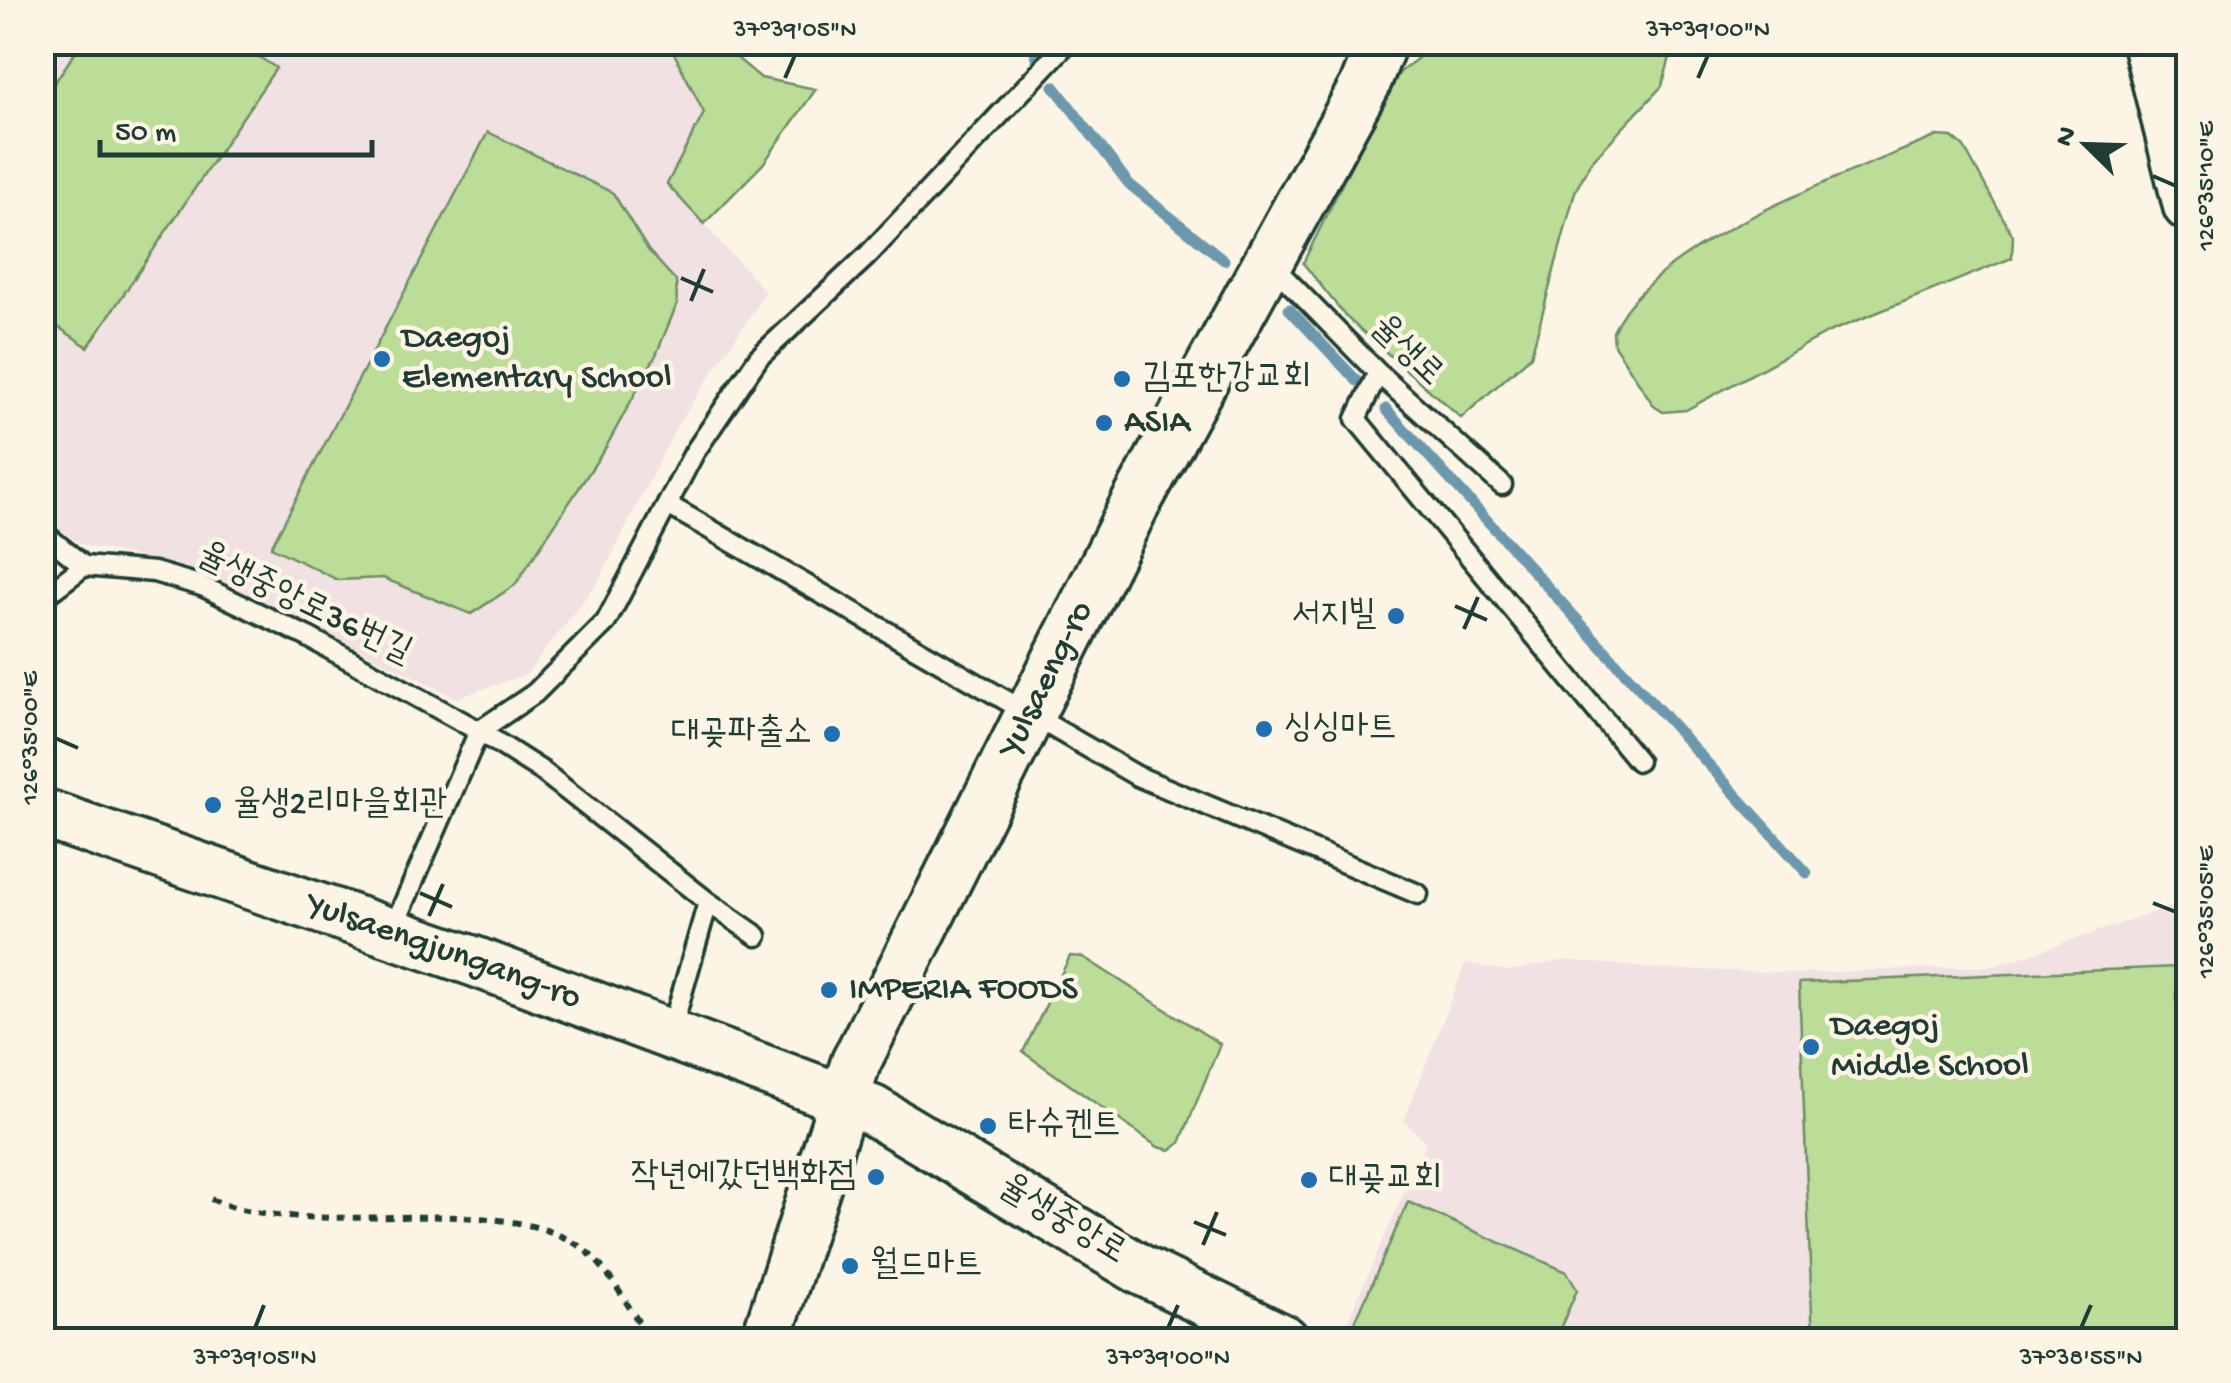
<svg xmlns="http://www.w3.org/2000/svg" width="2231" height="1383" viewBox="0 0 2231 1383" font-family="'Gochi Hand','Poor Story',sans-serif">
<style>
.built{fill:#f1e1e2}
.green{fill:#bbdd97;stroke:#6d8d66;stroke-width:2.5}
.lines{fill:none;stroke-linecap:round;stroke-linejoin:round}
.stream{stroke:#6c98ad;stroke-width:11}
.lane-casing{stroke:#1f3d34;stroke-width:25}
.secondary-casing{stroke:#1f3d34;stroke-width:55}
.path{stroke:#1f3d34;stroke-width:6;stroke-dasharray:8 8;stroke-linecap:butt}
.lane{stroke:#fcf5e5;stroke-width:18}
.secondary{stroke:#fcf5e5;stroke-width:48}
.ticks{fill:none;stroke:#1f3d34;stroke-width:4}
.poi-dot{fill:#1f6fb2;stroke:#fcf5e5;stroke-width:4}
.labels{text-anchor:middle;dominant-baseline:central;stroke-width:9;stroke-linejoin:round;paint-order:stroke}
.poi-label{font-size:35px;fill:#1f3d34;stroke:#fcf5e5;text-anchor:start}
.street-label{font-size:35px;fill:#1f3d34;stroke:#fcf5e5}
.neatline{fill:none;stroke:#1f3d34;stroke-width:4}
.ticks-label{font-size:25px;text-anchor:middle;fill:#1f3d34}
</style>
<rect width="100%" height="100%" fill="#fcf5e5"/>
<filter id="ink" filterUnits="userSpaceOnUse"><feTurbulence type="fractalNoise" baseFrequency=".01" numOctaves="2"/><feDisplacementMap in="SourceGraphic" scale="20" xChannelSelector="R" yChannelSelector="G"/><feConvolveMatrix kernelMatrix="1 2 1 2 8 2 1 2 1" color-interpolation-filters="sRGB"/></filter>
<g filter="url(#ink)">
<path class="built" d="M42 43H669L705 113 667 184 766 292 677 426 600 579 527 674 457 698 216 578 176 564 85 546 43 520Z
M2188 901V1340H1339L1426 1142 1404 1121 1465 963 1508 971 1565 960 1659 969 1799 973 1995 966Z"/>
<path class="green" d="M82 42 238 43 276 68 88 347 42 316 43 100Z
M669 43H719L761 78 816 89 763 164 704 224 667 184 704 113Z
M1437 43H1674L1662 86 1590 163 1575 192 1531 356 1461 418 1346 317 1303 263 1385 97 1400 72Z
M488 132 613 193 648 250 676 281 677 304 656 355 606 447 515 585 471 614 383 578 338 580 271 547Z
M1937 136 1952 137 1964 147 2013 236 2012 258 1829 332 1686 410 1663 412 1654 406 1614 345 1613 332C1651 242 1849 174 1937 136Z
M1070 956 1083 957 1220 1044 1180 1143 1170 1150 1158 1147 1023 1052Z
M2176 967 2188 1340H1813L1799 983Z
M1408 1202 1567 1272 1577 1290 1555 1340H1347Z"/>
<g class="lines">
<path class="stream" d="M1033 42 1037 58
M1054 86 1129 184 1224 260
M1289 309 1357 381
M1386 409 1807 873"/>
<g class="lane-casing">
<path id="lane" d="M1270 263 1378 373 1502 485
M1378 373 1356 419 1638 761
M668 505 1137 776 1418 894
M42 532 84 566 154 572 202 586 308 637 479 731 542 771 708 902 671 1032
M42 598 84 566
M708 902 757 936
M391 933 479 731 535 693 606 622 694 453 759 357 867 256 1068 42"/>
</g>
<g class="secondary-casing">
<g id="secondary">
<path d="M2147 42 2188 206"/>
<path id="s1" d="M42 813 473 961 872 1110 1141 1270 1284 1340"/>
<path id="s2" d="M766 1340 856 1062 1133 508 1365 85 1382 42"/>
</g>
</g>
<path class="path" d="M211 1199C313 1243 485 1188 576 1244 609 1264 628 1310 651 1340"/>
<use href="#lane" class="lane"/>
<use href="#secondary" class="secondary"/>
</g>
</g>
<path class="ticks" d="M785 78 795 55M1698 78 1708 55M2153 176 2176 186M681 278 713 292M691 301 704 269M1455 606 1487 620M1464 629 1478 597M55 738 78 748M420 893 452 907M2153 903 2176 912M429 916 443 884M1194 1222 1226 1235M1203 1245 1217 1212M255 1328 264 1305M1168 1328 1178 1305M2081 1328 2091 1305"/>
<g class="poi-dot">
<circle cx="382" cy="359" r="10"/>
<circle cx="1122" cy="379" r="10"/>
<circle cx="1104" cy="423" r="10"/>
<circle cx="1396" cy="616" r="10"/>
<circle cx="1264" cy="729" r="10"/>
<circle cx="832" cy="734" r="10"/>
<circle cx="213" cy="805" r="10"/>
<circle cx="829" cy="990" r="10"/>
<circle cx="1811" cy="1047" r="10"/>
<circle cx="988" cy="1126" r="10"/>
<circle cx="876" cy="1177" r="10"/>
<circle cx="1309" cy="1180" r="10"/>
<circle cx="850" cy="1266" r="10"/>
</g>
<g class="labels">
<g class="poi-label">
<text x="402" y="339">Daegoj<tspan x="402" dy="40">Elementary School</tspan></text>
<text x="1142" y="379">김포한강교회</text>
<text x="1124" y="423">ASIA</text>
<text x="1376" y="616" text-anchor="end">서지빌</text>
<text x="1284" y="729">싱싱마트</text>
<text x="812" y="734" text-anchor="end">대곶파출소</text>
<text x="233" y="805">율생2리마을회관</text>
<text x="849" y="990">IMPERIA FOODS</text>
<text x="1831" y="1027">Daegoj<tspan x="1831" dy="40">Middle School</tspan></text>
<text x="1008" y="1126">타슈켄트</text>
<text x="856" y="1177" text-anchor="end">작년에갔던백화점</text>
<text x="1329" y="1180">대곶교회</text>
<text x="870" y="1266">월드마트</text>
</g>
<g class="street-label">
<text transform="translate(1406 352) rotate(44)">율생로</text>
<text transform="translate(304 605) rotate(26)">율생중앙로36번길</text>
<text stroke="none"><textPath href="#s2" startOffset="720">Yulsaeng-ro</textPath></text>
<text stroke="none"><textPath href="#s1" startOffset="425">Yulsaengjungang-ro</textPath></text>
<text transform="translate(1062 1221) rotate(31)">율생중앙로</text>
</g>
</g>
<rect width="2231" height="1383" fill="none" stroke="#fcf5e5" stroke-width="110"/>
<g transform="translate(2086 145) rotate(293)" stroke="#fcf5e5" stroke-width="8" paint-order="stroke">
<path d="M0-8L18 38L0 25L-18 38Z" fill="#1f3d34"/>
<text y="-15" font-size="28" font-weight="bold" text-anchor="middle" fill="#1f3d34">N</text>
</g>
<path d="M100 140v15h272v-15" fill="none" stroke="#1f3d34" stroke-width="5"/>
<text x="115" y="140" font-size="30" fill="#1f3d34" stroke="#fcf5e5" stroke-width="8" paint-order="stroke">50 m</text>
<rect x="55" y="55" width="2121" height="1273" class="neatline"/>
<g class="ticks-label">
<text x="795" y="36">37°39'05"N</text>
<text x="1708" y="36">37°39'00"N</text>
<text transform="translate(2204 186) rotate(-90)" y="9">126°35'10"E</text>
<text transform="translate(28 738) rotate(-90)" y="9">126°35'00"E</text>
<text transform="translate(2204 912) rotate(-90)" y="9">126°35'05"E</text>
<text x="255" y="1364">37°39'05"N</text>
<text x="1168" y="1364">37°39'00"N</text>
<text x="2081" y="1364">37°38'55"N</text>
</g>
</svg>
